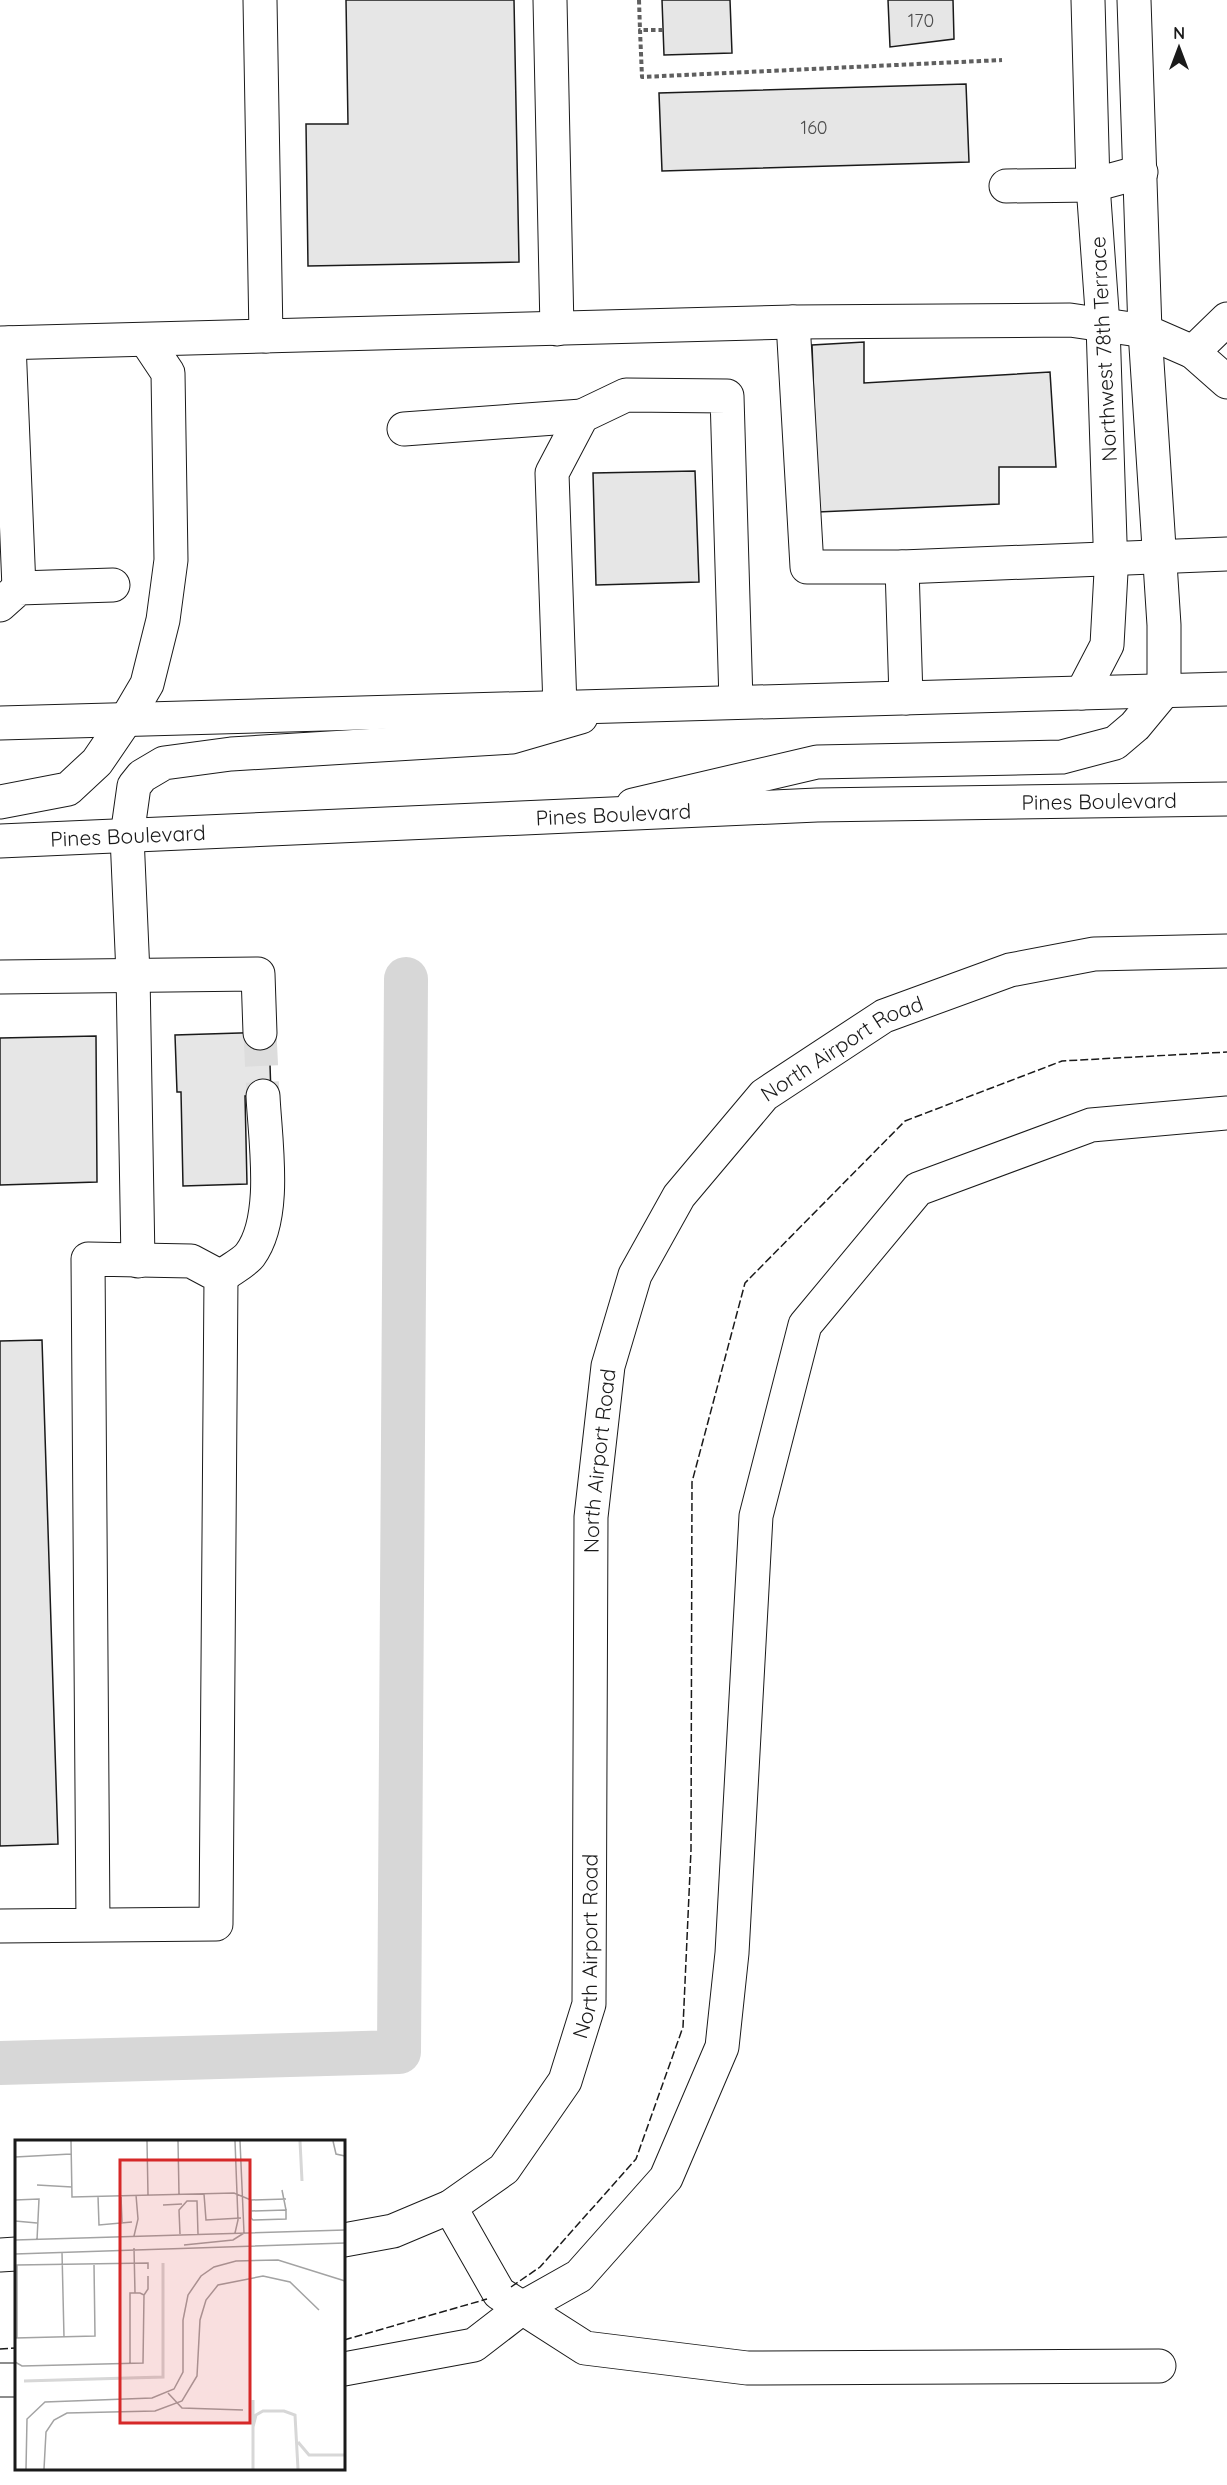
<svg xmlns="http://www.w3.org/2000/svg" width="1227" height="2485" viewBox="0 0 1227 2485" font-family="Quicksand,sans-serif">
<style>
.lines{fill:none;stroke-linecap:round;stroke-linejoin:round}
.canal{stroke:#d7d7d7;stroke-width:44}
.building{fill:#e6e6e6;stroke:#1a1a1a;stroke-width:1.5}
.minor-tunnel{stroke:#ddd;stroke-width:33;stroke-dasharray:33 16;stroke-linecap:butt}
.minor-casing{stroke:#1a1a1a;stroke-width:35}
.highway-casing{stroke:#1a1a1a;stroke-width:35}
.path{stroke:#5f5f5f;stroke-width:4;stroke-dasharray:4.5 3;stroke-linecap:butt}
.minor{stroke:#fff;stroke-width:33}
.highway{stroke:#fff;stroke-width:33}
.fence{stroke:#1a1a1a;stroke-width:1.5;stroke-dasharray:8 3;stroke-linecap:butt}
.labels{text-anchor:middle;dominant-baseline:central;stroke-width:4.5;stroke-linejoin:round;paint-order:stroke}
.number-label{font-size:18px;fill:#4d4d4d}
.street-label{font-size:21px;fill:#1a1a1a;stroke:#fff}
.inset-river{fill:none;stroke:#d7d7d7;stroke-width:3}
.inset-road{fill:none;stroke:#a3a3a3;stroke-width:1.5}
.view{fill:#d62828;fill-opacity:0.15;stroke:#d62828;stroke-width:3}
.inset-edge{fill:none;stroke:#1a1a1a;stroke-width:3}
</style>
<rect width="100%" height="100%" fill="#fff"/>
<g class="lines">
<path class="canal" d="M0 2063 399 2052 406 979"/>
</g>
<path class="building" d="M346 0H514L519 262 308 266 306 124H348Z
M662 0H730L732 53 664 55Z
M888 0H953L954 39 890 47Z
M966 84 969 162 662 171 659 93Z
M864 342V383L1050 372 1056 467H999V504L818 512 812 345Z
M695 471 699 582 596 585 593 473Z
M269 1032 271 1096H245L247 1184 183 1186 181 1092H177L175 1035Z
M96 1036 97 1182 0 1185V1038Z
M42 1340 58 1844 0 1846V1341Z"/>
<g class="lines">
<path class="minor-tunnel" d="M260 1033 263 1096"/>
<g class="minor-casing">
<g id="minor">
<path d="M260 0 266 336"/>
<path d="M550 0 557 329"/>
<path d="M1006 186 1093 185 1141 172"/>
<path d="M793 322 807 567H902L1227 554"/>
<path d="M0 343 793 322 1070 320 1145 331 1193 352 1227 382"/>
<path d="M9 343 19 588"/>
<path d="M1193 352 1227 319"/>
<path d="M404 429 582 416"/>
<path d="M902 567 906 698"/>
<path d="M0 605 19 588 113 585"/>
<path d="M1082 693 1107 645 1111 572 1103 325 1093 185 1088 0"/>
<path d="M560 707 552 473 582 416 626 395 727 396 736 702"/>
<path d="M127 718 147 684 163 620 171 560 168 373 146 340"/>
<path d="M633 805 817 762 1062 757 1115 743 1135 726 1164 691V625L1145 331 1134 0"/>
<path d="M127 836 133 974 138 1261"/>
<path d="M0 977 258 974 260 1033"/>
<path d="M221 1277C229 1270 244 1263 250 1255 278 1217 265 1140 263 1096"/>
<path d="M0 1926 216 1924 221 1277 191 1261 88 1259 93 1924"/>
<path d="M450 2207 499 2293 585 2348 747 2368 1159 2366"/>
<path id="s1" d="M344 2240 393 2231 450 2207 504 2169 565 2081 589 2004 591 1517 608 1366 635 1275 679 1196 764 1095 884 1016 1010 970 1094 954 1227 951"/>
<path d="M0 2255 16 2254"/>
<path d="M344 2369 474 2345 522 2308 579 2276 666 2178 722 2047 732 1953 756 1516 805 1325 918 1189 1091 1125 1227 1113"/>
<path d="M0 2380H16"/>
</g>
</g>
<g class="highway-casing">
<g id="highway">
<path d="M0 723 1227 689"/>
<path d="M0 802 68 789 97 762 127 718"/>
<path d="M127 836 134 786 142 776 164 763 231 754 512 737 581 717"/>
<path id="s2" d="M0 841 817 805 1227 799"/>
</g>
</g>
<path class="path" d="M639 0 640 30
M663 30H640L642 77 1002 60"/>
<use href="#minor" class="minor"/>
<use href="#highway" class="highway"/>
<path class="fence" d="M511 2287 540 2267 636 2159 683 2027 691 1850 692 1482 745 1283 905 1121 1062 1061 1227 1052
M344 2340 487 2299
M0 2349 16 2348"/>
</g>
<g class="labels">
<g class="number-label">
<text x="921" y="20">170</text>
<text x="814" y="127">160</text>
</g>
<g class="street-label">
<text transform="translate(1103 349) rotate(-93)">Northwest 78th Terrace</text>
<text stroke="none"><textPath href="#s2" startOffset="1100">Pines Boulevard</textPath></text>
<text stroke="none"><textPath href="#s2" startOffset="614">Pines Boulevard</textPath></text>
<text stroke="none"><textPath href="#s2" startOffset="128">Pines Boulevard</textPath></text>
<text stroke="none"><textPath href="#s1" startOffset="1413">North Airport Road</textPath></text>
<text stroke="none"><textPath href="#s1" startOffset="909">North Airport Road</textPath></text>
<text stroke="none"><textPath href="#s1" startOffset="423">North Airport Road</textPath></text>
</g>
</g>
<g transform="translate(15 2140)">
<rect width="330" height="330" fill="#fff"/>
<path class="inset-river" d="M285 1 287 41M9 241 148 237V123M238 287 241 275 248 271H269L280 275 283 329M283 302 294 315H330M238 329V260"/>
<path class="inset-road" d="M56 1 57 57 219 53 236 60V78L238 80 271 79V70L236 71M132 1 133 55M163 1 164 54M318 1 321 14 330 16M0 17 56 14M22 45 57 47M267 50 271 70M189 54 191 80 226 78M83 56 84 85 117 82M106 56 107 82M0 60 24 59 22 100M236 60 271 59M148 65 167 64M0 81 22 83M220 93 223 80 220 1M165 94 164 70 172 61H182L183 94M119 96 123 79 121 55M0 100 330 90M169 105 218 100 229 93 225 1M119 108 120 153M47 112 49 197M0 114 330 103M129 155 133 149V136M0 198 80 196 79 124M2 198V125L133 123V129M0 222 7 226 128 223 129 155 125 153H115V223M153 253 167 268 228 270M11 329 12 279 30 262 137 258 159 249 168 232V180L173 155 186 136 199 127 221 121 263 120 330 141M29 329 31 292 39 280 52 273 140 271 167 261 182 236 185 180 191 160 203 145 248 136 275 142 304 170"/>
<path class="view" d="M105 20H235V283H105Z"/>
<rect width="330" height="330" class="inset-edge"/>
</g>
<g transform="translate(1179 48)" stroke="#ffffff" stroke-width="4.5" paint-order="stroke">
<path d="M0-4.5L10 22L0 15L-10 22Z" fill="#1a1a1a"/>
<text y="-9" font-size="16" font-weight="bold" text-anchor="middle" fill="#1a1a1a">N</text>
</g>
</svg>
